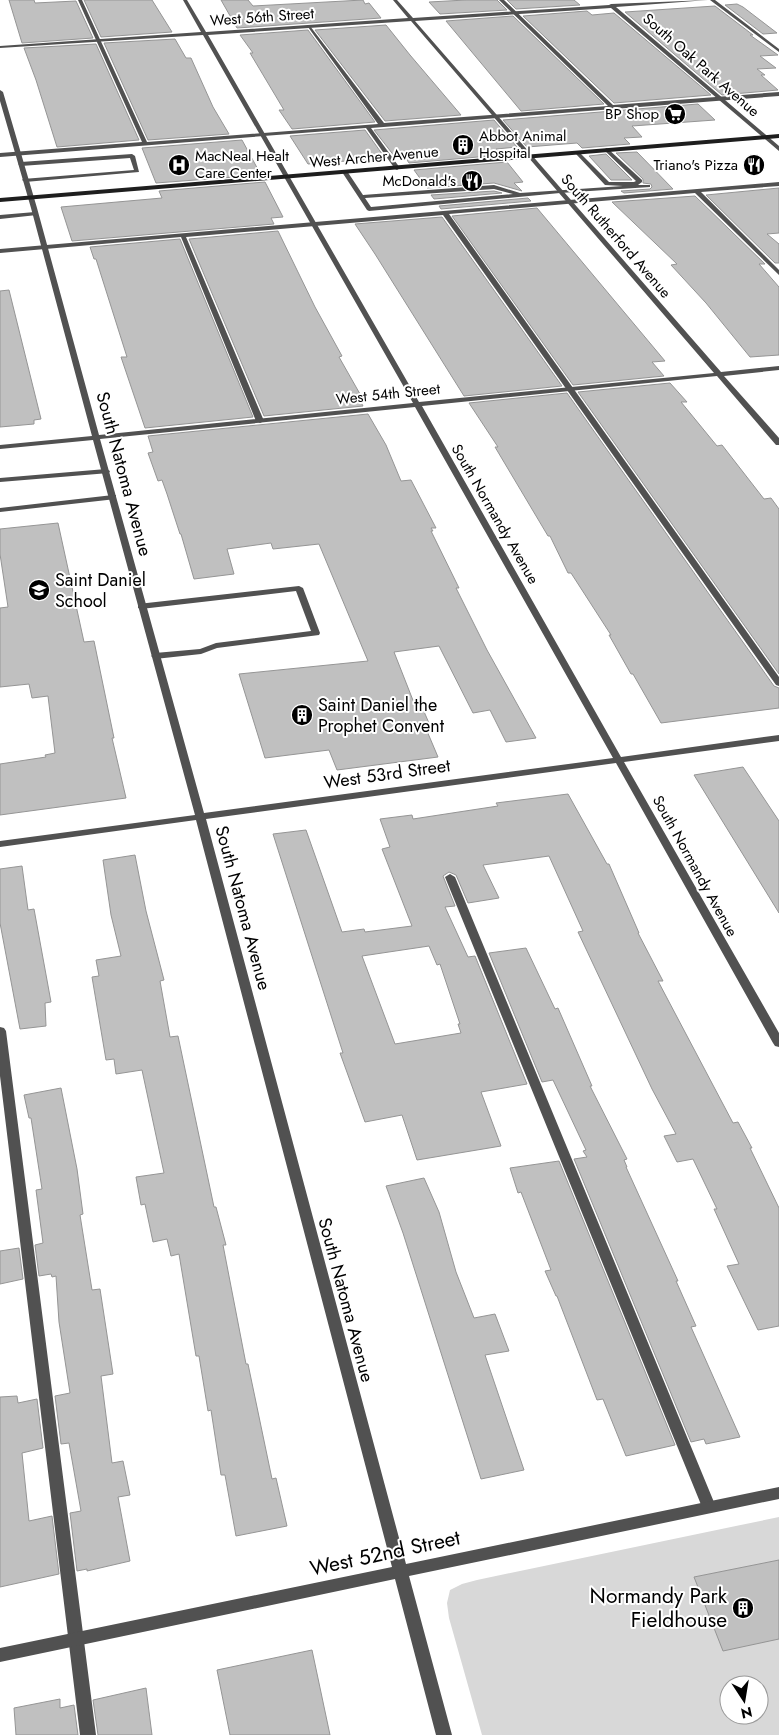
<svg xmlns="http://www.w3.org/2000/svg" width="779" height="1735" viewBox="0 0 779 1735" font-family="Jost,sans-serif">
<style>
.green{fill:#d8d8d8;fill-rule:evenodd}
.building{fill:#c0c0c0;stroke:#959595;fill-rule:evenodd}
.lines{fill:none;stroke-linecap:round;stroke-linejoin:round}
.lane{fill:#515151;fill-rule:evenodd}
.street{fill:#515151;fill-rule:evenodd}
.secondary{fill:#1e1e1e;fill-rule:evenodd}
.labels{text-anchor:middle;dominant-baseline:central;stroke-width:4;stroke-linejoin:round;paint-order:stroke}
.far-street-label{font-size:15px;fill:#000;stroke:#fff}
.far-poi-label{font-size:15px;fill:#000;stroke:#fff;text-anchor:end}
.street-label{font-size:18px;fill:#000;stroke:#fff}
.poi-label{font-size:18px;fill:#000;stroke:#fff;text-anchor:start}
.near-street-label{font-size:21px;fill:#000;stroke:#fff}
.near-poi-label{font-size:21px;fill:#000;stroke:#fff;text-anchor:end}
</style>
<rect width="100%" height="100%" fill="#fff"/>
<path class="green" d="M779 1517V1735H482L449 1618 447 1603 450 1590 462 1584 477 1580ZM729 1685H759V1715H729Z"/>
<path class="building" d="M9 0H34L35 3 76 1 93 38 22 43Z
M84 0H152L172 32 101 37Z
M221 0H248L253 6 363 0 365 4 369 3 381 18 237 28Z
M466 0H497L507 10 440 14 429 2Z
M507 0H574L580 5 516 9Z
M737 4 743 7 777 33 763 34 725 5Z
M715 6 753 35H750L778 55 760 56 776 68 757 69 765 75H761L778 90 722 95 625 12Z
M587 11 592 15 614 13 711 95 614 103 523 16Z
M513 16 604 104 521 111 446 21Z
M386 25 410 55 461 115 385 121 315 30Z
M308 30 375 122 292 129 279 110H284L250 53H253L240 35Z
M175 39 186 58H191L213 107 229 134 148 140 104 43Z
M96 44 139 140 57 147 36 80 24 48Z
M698 104 715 120 632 126 642 137 624 138 630 144 582 148 577 143 527 147 503 120Z
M494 120 517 147 496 149 501 155 409 163 405 157H395L374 130Z
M365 130 385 158 308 164 290 136Z
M242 140 261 175 156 183 142 148Z
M637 152 673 189 624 193 621 191 650 189 652 187 651 184 643 183V179L616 153Z
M606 154 632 180H611L589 156Z
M507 162 523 182 514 183 522 191 494 183 427 188 414 170Z
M265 182 283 217 271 218 274 224 72 241 61 207 162 198 159 191Z
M779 188V233L767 234 779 244V263H775L706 195Z
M494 191 502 193 434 199 431 195Z
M695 196 765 264H759L779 287V355L750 357 706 303 671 265 677 264 612 202Z
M528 198 531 201 441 209 439 206Z
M537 208 665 361 652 362 664 376 573 385 452 216Z
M442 217 562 386 464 396 375 254 355 224Z
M278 231 315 307 342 356 339 357 360 394 357 395 363 406 264 416 189 239Z
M180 239 253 417 145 428 121 357H127L96 259H94L90 247Z
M9 290 41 419 34 420V424L0 427V291Z
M670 383 687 402H681L717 446 722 445 764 499 771 498 779 509V674L578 392Z
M567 393 774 686 779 688V708L661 723 633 674H631L609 635H611L571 573H568L550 536H548L495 447H498L469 403Z
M368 414 386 445 401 481 411 480 436 528H431L433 531H431L459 588H456L487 650 536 738 506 742 490 710 473 713 439 646 394 652 416 708 422 707 432 730 427 731 438 757 337 770 329 750 265 758 239 674 368 661 319 544 273 549 271 543 227 549 234 574 194 579 181 534H180L167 494 162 480 158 481 148 453 153 452 148 436Z
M58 523 84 642 94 641 114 738H112L126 798 0 815V764L46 757 45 755 55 753 48 696 32 698 29 684 0 687V608L8 607 0 554V529Z
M743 767 779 821V913L694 775Z
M568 794 607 864H609L639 933H638L663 981H658L733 1123 738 1122 752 1148H750L779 1208V1326L758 1330 727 1266 739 1264 714 1209H717L693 1159 677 1162 664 1136 676 1134 652 1089 578 932 583 931 549 856 483 865 499 898 468 903 456 875 449 872 443 876 455 906 445 907 468 957 475 956 527 1084 481 1092 501 1146 417 1160 402 1115 365 1122 340 1053H343L273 834 306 830 342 932 364 929 365 932 412 926 382 849 390 847 380 819 412 815 413 819 498 806 496 803ZM429 946 437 965 440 964 460 1024H458L461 1033 395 1044 362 956Z
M135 855 146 911 164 980 160 981 170 1037 178 1036 214 1207H216L226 1245H223L246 1364H248L272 1479 276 1478 287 1526 236 1536 225 1475H221L211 1410 208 1411 199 1356H196L179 1254 171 1256 167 1239 153 1242 145 1204 141 1205 136 1177 164 1173 142 1070 116 1074 114 1059 106 1060 92 977 99 976 96 960 121 956 111 915 103 860Z
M22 866 28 910 34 909 51 1002 45 1003 46 1026 20 1029 0 923V869Z
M526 948 555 1009 558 1008 592 1086H590L627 1159 624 1160 627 1167H626L678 1281H676L696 1326 691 1327 740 1437 706 1444 704 1439 691 1442 574 1159 587 1157 583 1151 586 1150 553 1080 542 1082 489 953Z
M61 1088 77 1169 83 1214 80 1215 92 1290 100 1289 113 1374 101 1376 112 1463 123 1461 130 1495 118 1497 130 1561 87 1571V1569L77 1571 70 1513 81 1511 69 1443 61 1444 55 1396 70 1393 59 1322 56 1276 52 1277 51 1274 39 1276 35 1245 43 1243 36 1190 42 1189 31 1118H29L24 1095Z
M559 1161 675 1445 626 1456 603 1399 597 1400 557 1296H556L545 1271 551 1270 521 1192 518 1193 510 1168Z
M424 1178 439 1212 456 1272 474 1318 495 1314 509 1351 485 1355 524 1470 481 1479 403 1233 386 1186Z
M19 1248 23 1279 0 1284V1251Z
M17 1396 18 1403 37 1399 43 1448 22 1453 29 1521 52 1516 59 1574 0 1587V1397Z
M779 1560V1639L723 1651 694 1577Z
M312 1650 330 1735H230L217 1670Z
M146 1688 152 1735H98L93 1700Z
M60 1699V1708L74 1705 78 1735H16L14 1708Z"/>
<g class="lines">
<path class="lane" d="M78 0H82L147 142 378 124 308 27 310 26 384 123 608 106 499 0H504L613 105 779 92V96L371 128 400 168 397 170 395 169 366 128 0 157V153L142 142Z
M710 0H715L779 49V52Z
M607 148 642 180V182L638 185H650V187L560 193 369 211 367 210 342 172 347 171 363 195 494 185 520 193 623 186 605 185 576 154 575 153 578 151 609 182H634L636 181 605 151V149ZM494 189 513 194 371 207 365 198Z
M132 154 135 156 139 172 25 182 22 180 23 179 134 170 130 158 21 166 18 164 21 162Z
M779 182V186L701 192 779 270V275L695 193 449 214 779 677V686L776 685 443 215 186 237 264 421 260 423 256 421 181 237 0 253V249Z
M35 212 38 214 37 215 0 219V215Z
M106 469 110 471 109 473 0 482V478Z
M113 495H116V499L0 512V508Z
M299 586 303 588 320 633 319 635 217 648 201 654 155 659 151 656 155 653 200 649 216 643 311 631 296 591 141 609 138 608V604Z
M450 874 455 877 716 1507 714 1511 709 1513 704 1511 702 1507 445 877Z
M0 1027 4 1028 6 1031 96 1735H80L0 1076Z"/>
<path class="street" d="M183 0H187L206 32 408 18 393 0H397L413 18 609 5 611 4 708 0 616 7 779 146V151L611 8 415 21 721 372 779 366V370L724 376 779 438V445H776L717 376 422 406 621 757 779 735V741L624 762 779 1033V1047L775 1046 773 1043 616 763 206 819 406 1564 779 1487V1499L409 1576 452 1735H436L395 1579 0 1662V1648L392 1567 196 820 0 847V841L195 815 93 440 0 449V445L92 436 31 208 0 101V90L3 92 37 208 99 435 413 403 203 35 0 48V46L201 32ZM411 21 714 373 419 402 208 35ZM415 407 613 758 204 813 100 439Z"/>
<path class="secondary" d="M779 134V138L0 202V198Z"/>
</g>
<defs>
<g id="supermarket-disc" transform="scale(1.125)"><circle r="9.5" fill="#000" stroke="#fff"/><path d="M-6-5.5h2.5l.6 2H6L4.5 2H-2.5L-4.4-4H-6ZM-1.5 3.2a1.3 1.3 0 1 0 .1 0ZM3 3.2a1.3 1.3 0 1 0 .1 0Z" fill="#fff"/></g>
<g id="building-disc" transform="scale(1.125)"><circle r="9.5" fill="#000" stroke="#fff"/><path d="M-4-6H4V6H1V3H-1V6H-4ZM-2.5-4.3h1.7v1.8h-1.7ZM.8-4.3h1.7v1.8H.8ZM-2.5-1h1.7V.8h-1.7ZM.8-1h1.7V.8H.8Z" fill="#fff"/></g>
<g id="hospital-disc" transform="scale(1.125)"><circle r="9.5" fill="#000" stroke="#fff"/><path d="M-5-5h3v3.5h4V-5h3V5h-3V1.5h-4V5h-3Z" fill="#fff"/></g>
<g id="restaurant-disc" transform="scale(1.125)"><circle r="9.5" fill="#000" stroke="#fff"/><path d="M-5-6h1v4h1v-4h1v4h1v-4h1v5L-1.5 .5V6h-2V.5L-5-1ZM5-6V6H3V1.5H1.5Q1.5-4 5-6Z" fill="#fff"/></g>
<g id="school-disc" transform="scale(1.125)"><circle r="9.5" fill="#000" stroke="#fff"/><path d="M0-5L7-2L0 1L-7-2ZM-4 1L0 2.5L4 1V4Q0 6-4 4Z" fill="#fff"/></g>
</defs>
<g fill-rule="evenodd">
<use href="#supermarket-disc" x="675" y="114"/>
<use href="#building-disc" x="463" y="145"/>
<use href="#hospital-disc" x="179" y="165"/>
<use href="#restaurant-disc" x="754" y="165"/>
<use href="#restaurant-disc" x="472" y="181"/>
<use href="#school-disc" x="39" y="590"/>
<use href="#building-disc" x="302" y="715"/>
<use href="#building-disc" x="743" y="1608"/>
</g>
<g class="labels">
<g class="far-street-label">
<text transform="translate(262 17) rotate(-4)">West 56th Street</text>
<text transform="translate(701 65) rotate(41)">South Oak Park Avenue</text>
<text transform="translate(374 157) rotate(-5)">West Archer Avenue</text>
<text transform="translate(616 236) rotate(49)">South Rutherford Avenue</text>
<text transform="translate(388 394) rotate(-6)">West 54th Street</text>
<text transform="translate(495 514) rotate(60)">South Normandy Avenue</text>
<text transform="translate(695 866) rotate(61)">South Normandy Avenue</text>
</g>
<g class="far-poi-label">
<text x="659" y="114">BP Shop</text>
<text x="479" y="136" text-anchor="start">Abbot Animal<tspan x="479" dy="17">Hospital</tspan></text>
<text x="195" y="156" text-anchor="start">MacNeal Healt<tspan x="195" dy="17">Care Center</tspan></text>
<text x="738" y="165">Triano's Pizza</text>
<text x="456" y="181">McDonald's</text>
</g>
<g class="street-label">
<text transform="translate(124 474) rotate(75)">South Natoma Avenue</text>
<text transform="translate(387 774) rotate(-8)">West 53rd Street</text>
<text transform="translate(243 908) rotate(75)">South Natoma Avenue</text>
<text transform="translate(346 1300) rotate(75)">South Natoma Avenue</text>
</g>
<g class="poi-label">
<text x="55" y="580">Saint Daniel<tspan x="55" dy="21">School</tspan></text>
<text x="318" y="705">Saint Daniel the<tspan x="318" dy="21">Prophet Convent</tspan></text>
</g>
<g class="near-street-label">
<text transform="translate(385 1553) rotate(-12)">West 52nd Street</text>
</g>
<g class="near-poi-label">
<text x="727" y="1596">Normandy Park<tspan x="727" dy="24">Fieldhouse</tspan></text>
</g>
</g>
<g transform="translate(744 1700) rotate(168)"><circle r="24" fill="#ffffff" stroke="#999999"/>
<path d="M0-4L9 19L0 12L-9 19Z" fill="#000000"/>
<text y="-8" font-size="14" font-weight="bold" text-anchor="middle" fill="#000000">N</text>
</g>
</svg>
